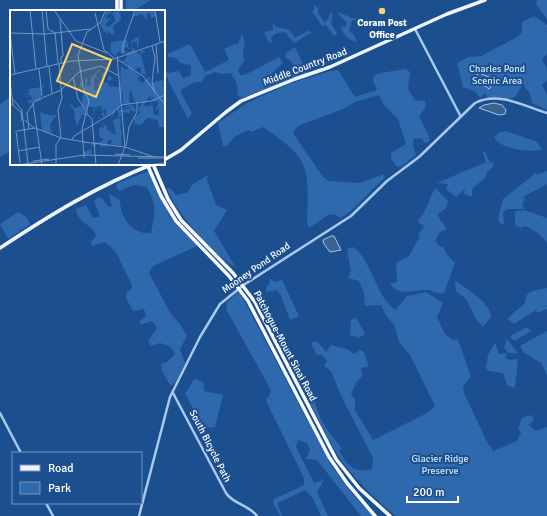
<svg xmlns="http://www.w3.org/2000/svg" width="547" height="516" viewBox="0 0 547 516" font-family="Signika,sans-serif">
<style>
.green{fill:#2e69ad}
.water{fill:#3c6290;stroke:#9cc4f0}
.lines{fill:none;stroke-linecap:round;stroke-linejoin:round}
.tertiary{stroke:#a9c9ee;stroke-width:2.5}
.primary{stroke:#f0f6ff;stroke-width:3.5}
.trunk{stroke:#f8faff;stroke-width:3.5}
.poi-dot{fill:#ffd166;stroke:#1b4f8f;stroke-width:1.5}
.labels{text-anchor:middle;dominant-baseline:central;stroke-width:4;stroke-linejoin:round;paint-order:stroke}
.poi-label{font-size:10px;font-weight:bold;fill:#fff;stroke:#1b4f8f}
.street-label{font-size:10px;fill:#fff;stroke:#1b4f8f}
.park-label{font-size:10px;fill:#cfe3fa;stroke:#1b4f8f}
.inset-road{fill:none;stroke:#7695bc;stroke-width:1}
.view{fill:#ffd166;fill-opacity:0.15;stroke:#ffd166;stroke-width:2}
.inset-edge{fill:none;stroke:#fff;stroke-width:2}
</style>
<rect width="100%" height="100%" fill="#1b4f8f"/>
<path class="green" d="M126 0H151L133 11H126Z
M537 0H547V19L536 4Z
M314 5 318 8V13L324 22H326L331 13H333L331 23 337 34 336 35 334 36 326 25 322 26 312 11 314 10Z
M337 12 358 20H352L349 31 354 35 357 42C349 40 343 35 341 27H345L347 23Z
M534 16 547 25V54L542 59 547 69V80L542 85 547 94V110L532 103 530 94 523 84 515 97 508 100 498 98H488L485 93 480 98 476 92 463 87 457 63 469 57 481 56 517 37 522 32V22Z
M273 22 276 27 289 30 295 38 308 31 312 32 294 43 285 32 277 33 271 37 272 43 268 41 264 32 273 30Z
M242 34 245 43 243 51 244 61 238 70 240 75 247 74 279 57 283 63 272 73 273 77 293 72 296 68 291 61 285 57 286 53 295 47 307 73 241 98 237 94C239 86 237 83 232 76L233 73 222 74 215 72 205 76 202 82H195L182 89 181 93 192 113 188 119 165 74 164 65V69L168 73 179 71 183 78 191 75V65L180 63 176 58 168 57V54L190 44 205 72 229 60 224 49 232 45 238 44Z
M406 69 410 72 408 89 415 100 425 101C427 108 423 111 419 116L429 136V141L425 143 422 139 414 138 413 145 416 155 402 166 397 167 391 159V153L406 144 398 119 383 104 379 95 355 102 343 109 298 126 293 133 323 177 329 181 360 183 384 174 385 177 350 212 340 218 335 214 328 215 309 228 307 223C309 168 311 159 263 127L252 132 249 130 234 137 227 146H223L218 123 247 103 291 83 331 71 338 70 355 97 377 90 373 81 374 76 380 73Z
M11 96V151L0 157V105Z
M506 131 537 142 542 150C529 152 501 150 494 137L500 132Z
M484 150 490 162 484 165 492 162 494 163 493 167 494 166 487 172 485 178 472 189V197L464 194 465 189 456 197 446 189 448 184 437 183 486 162 483 153Z
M149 171 171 219 197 246 153 266 149 273 171 314 179 323 187 336 180 349 185 363 176 381 172 385H170L162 371 161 364 167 362 175 354 171 347 160 343 151 346 148 341 157 328 152 321 140 325V321L146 316 144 309 133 311 126 298 127 292 132 288C131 280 128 277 125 271 117 256 119 252 104 242L92 246 91 242 96 236C93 224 77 223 76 209L86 205 93 218 100 217 94 201 98 197 102 198 108 207 112 206 109 194 120 200C120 217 132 235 151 233 155 213 157 205 147 187L134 185 119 191 116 186 118 183Z
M547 171V184L523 197 525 198 522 205 524 209H508L503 212 504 224 500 223 498 219 503 199 536 173 537 175Z
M208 175 207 180 216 205 227 210 214 231 236 268C212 253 177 214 167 189L170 188 176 195 187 193 193 184Z
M436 188 448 201 446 208 438 214C439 221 445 223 446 230L440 232 435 241 441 247 443 246 447 255 455 263 444 293C437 295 433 290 426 290 411 290 401 297 390 284L397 282 396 263 409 256 420 236 418 234 424 227 417 221C428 212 427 199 436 188Z
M524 210 547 218V243C541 234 535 231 525 226L521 228 515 225V212Z
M18 212 26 217 30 224 8 239 0 224Z
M353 247C365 252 375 285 384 298 386 302 391 306 395 310L407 296 426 292 443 303 437 317 445 334 453 340 458 339 471 377 463 386 464 393 487 442 493 451 517 441 521 433 518 428 522 418 531 415 534 419 529 425 535 431 547 427V516H396C370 495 344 469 329 440 318 421 310 401 299 382H306C312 388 317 413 323 423 328 432 336 440 342 449L339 450C346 465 355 474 372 469L373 458 342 398 331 371 324 366 327 361 322 355H317L311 343 317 341 326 352 331 345 349 350 354 354 360 350 364 352 369 367H363L361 370 363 375 356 383 351 394 355 399V410L373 440 429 412 435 406 410 355 399 342 394 324 387 317 381 305 365 306 364 293 359 281 348 278 351 271 347 249Z
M270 278 274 282 282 280 299 316 290 320 281 296 277 290 266 292V288L269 284Z
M455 281C466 288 491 303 491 317L483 327 476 319 466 299 456 291Z
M547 288V305L542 307 547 306V309L537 313 536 310 541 307 514 324 507 319 525 303C525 289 536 291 547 288Z
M237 293H240L331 465 354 496 373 516H361L317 460 306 459 310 450 307 443 298 440 296 447 314 483 324 480 317 492 328 516H321L312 497 305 490 277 503 282 516H280L273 502 274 499 304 485V478L267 403 266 399 269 396 271 390 226 309 227 302Z
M356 317 365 334 359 338 350 335 351 320Z
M527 327 531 331 514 341 510 336Z
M547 331V375L541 363 523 352 520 346Z
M507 339 517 352 516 354 507 352 504 347Z
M495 343 499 354 505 353 507 354 505 358 510 360 518 359 515 388 507 385 503 373 488 371 486 368 488 355Z
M195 378 204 383V391L223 395 215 427 204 428 185 394Z"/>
<path class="water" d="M479 73 489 77 492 85 489 89 474 78Z
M494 103 502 105 506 110 505 114 499 115 479 108 484 105Z
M331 236H334L341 250 330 252 324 244 323 240Z"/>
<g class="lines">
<path class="tertiary" d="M415 29 461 117
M173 393 226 493C233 504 249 505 257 516
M0 413 21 453
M46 503 53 516
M139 516 170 397 200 337 220 304 245 284 351 216 387 181 419 157 475 103C498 91 524 106 547 113"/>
<path class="primary" d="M164 160 181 150 226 112 241 101 295 79 330 67 447 14 485 0
M0 248C50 215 97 186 153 164"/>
<path class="trunk" d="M117 0V11
M121 0V11
M147 164 161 196 176 221 229 276 248 301 329 457 347 483 375 516
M153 164 168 199 181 220 233 273 255 302 336 459 359 488 390 516"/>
</g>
<circle class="poi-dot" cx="382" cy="11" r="4"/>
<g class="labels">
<g class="poi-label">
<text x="382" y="23">Coram Post<tspan x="382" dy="12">Office</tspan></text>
</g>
<g class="street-label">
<text transform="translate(305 67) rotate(-21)">Middle Country Road</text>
<text transform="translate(256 268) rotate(-35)">Mooney Pond Road</text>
<text transform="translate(285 346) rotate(62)">Patchogue-Mount Sinai Road</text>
<text transform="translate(210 446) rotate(63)">South Bicycle Path</text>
</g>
<g class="park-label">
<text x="497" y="69">Charles Pond<tspan x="497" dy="12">Scenic Area</tspan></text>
<text x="440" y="459">Glacier Ridge<tspan x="440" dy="12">Preserve</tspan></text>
</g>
</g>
<g transform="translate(10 10)">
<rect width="155" height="155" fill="#1b4f8f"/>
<path d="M98 0 103 4 102 6 101 3 98 4 96 9 101 8 95 15 99 17 105 11 103 2H110L111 10 103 16 104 25 100 24 99 20 98 24 94 21 90 23 94 20 90 15ZM127 0H145L146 6 141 8 140 4 137 2V10L132 4 123 7ZM130 26 129 28 128 37 127 39V32H122V37L130 45 131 40 136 41 131 44 136 65 131 63V57L122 60 130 66 127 69 132 73 140 66V73L152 70 155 74 152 75 155 77V117H149L148 110 137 108 131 115 125 114 124 107 130 103 128 97H130L132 92 129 91V96L128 92H125L120 78 119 91 121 93 113 94V80L109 100 123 98 113 97 122 95 126 99 125 102 120 100V103L109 102 112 104 109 108 112 112 110 113 111 122 113 121 111 126H113L111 127 112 136 101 134 102 130H99L96 135 102 136 90 137V134H87L85 137 81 135 82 144 74 145V142L81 139V133L89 132 88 127 89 132H91V133L95 134 91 133 93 128H90L89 120 90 117 94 118 93 113 98 117 97 121 104 120 100 122 106 125 103 110 109 107 107 99 101 108 102 104 96 106V99H93L95 107H90L91 110 87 107H93L91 103H93L91 99 93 96 85 97 84 105 83 97H78V106L72 105 67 117 64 105 62 111 65 102 60 95 62 94 64 98 72 96 73 80 71 76 70 81 67 78 68 88 67 78 70 77V71L75 78V68L78 70 76 76H81L80 62 81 68 88 60 92 59 86 64 88 71 86 67 84 69V80H90V76L86 74 94 73 89 71H94L91 64 95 62 94 73 98 72V66H100L103 69 98 71 99 76 110 77 111 56 116 60 119 57 115 52 112 53 117 47 116 43 112 44 109 41 105 46 101 42H97L101 41V32L117 30 119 40 117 37 114 39 117 43 122 41 121 31ZM143 85V92L148 91V95L144 100 149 98V105H144L142 91 141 96H133L140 86 142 90ZM33 74 35 77 31 78V91L18 93 19 89 22 91 21 85H19V87H17L19 85H11L19 84V79L33 77ZM30 102 42 106 47 104 40 115 42 124 32 120Z" fill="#2e69ad" fill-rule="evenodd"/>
<path class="inset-road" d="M20 0 26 59M32 0 37 56M36 0 38 19 45 23 48 53M44 0 66 31 97 43M145 0 150 32M85 3 94 40 104 48M50 9 53 46 51 47V53M0 23 36 24 80 19M0 23 5 64M146 34 148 63M142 36 145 47 142 72 145 83M113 43V35L125 0M107 46 115 137 108 155M107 49 133 66 155 95M39 56 42 83M91 56 109 66M29 59 32 86M0 65 61 51 104 49 155 31M63 67 68 89 75 99M0 71 3 95M0 86 12 100 18 154M0 93 11 102 12 111M23 93 32 155M77 104 82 109 86 155M15 110 24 118M19 119 17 103 25 91 51 80 69 62 91 56M6 121 10 153M7 121 25 118 51 128 75 132M62 130 64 126 101 104 111 95 141 91 155 85M74 132 115 137M116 136 119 117 127 102V92M115 137 144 147M8 141 30 137M105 144 120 145M74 148 72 119 79 91 73 77 68 45 77 22 90 13 96 0M128 148H155M23 151 39 149M8 155 74 145 155 147M46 155V135L51 127 48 100 52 88 49 54M137 155 155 153"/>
<path class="view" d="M62 34 101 50 86 87 47 71Z"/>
<rect width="155" height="155" class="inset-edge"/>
</g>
<rect x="12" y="452" width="130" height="52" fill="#1b4f8f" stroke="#7695bc"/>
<rect x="20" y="465" width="20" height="6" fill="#f0f6ff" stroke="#7695bc"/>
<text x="48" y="472" font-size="12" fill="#ffffff">Road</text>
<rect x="20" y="482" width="20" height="12" fill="#2e69ad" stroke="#7695bc"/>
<text x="48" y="492" font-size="12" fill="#ffffff">Park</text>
<path d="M407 496v6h51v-6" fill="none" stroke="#ffffff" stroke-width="2"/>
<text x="413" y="496" font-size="12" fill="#ffffff" stroke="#1b4f8f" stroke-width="3" paint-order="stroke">200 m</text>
</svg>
